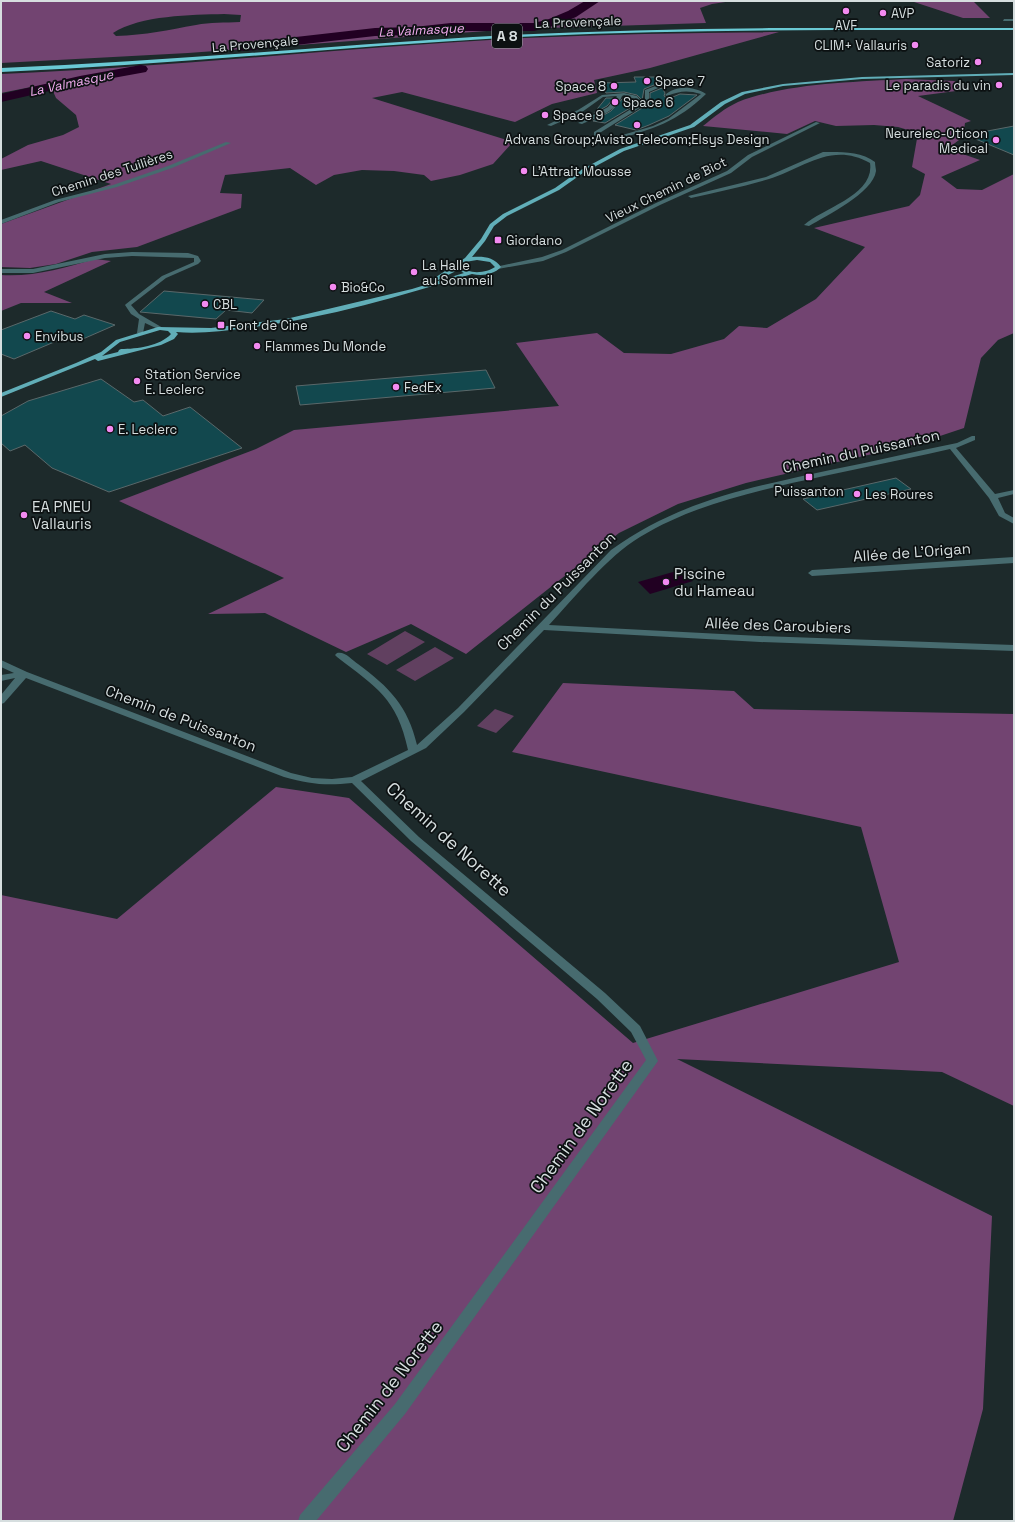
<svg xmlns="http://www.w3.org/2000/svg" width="1015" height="1522" viewBox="0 0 1015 1522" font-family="'Space Grotesk',sans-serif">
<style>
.green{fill:#614060}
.forest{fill:#724471;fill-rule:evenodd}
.water{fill:#210022}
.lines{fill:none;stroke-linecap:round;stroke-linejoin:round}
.river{fill:#210022;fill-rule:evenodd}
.building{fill:#12484e;stroke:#5a686a}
.minor{fill:#476b6f;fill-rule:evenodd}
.major{fill:#61aeb8;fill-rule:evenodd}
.highway{fill:#6ac9d4;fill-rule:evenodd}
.poi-dot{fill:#f38af1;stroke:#0c1112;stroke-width:1.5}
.labels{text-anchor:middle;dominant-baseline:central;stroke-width:3.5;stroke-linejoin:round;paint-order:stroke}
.far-poi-label{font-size:13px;fill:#d6dedf;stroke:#0c1112;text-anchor:start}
.far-street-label{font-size:13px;fill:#d6dedf;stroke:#0c1112}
.far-water-label{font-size:13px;font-style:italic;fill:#f2abef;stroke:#0c1112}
.shield{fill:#0c1112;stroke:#99a0a2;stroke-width:1}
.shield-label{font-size:14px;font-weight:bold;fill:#d6dedf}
.street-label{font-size:15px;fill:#d6dedf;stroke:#0c1112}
.poi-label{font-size:15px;fill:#d6dedf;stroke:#0c1112;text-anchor:start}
.near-street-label{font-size:18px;fill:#d6dedf;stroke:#0c1112}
</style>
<rect width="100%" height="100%" fill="#1d2a2b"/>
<path class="green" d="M405 631 425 642 387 665 367 654Z
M435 647 454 658 415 681 396 670Z
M495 709 514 716 496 733 477 726Z"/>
<path class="forest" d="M1 1H732L712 4 700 8 706 23 515 29 188 53 1 63ZM224 14 241 15 240 22C225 23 210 22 196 25 168 30 146 35 116 36L113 33C141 15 191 15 224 14Z
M911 1H973L990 18H963Z
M779 32 650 68 594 80 597 93 552 104 515 122 402 92 372 98 513 142 493 164 460 175 431 181 424 175 394 171 362 170 334 175 316 185 290 168 225 175 220 193 242 194 241 208 137 247 92 252 56 264 30 268 1 267V224L111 184 41 161 1 170V159L28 145 63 135 79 127 76 115 56 98 52 89 31 87 1 93V74C176 67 350 47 525 38 609 34 694 33 779 32Z
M906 79 954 81 971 89 918 96 971 121 965 123 963 137 951 146 957 152 980 160 941 177 957 189 982 190 1014 174V333L998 340 981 358 964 428 916 444 746 483 678 504 619 533 466 654 411 624 346 652 265 613 208 614 284 578 119 501 256 449 294 430 559 406 516 343 597 333 624 353 671 354 724 339 739 326 767 328 816 299 865 247 814 228 909 206 920 195 925 174 912 167 918 133 898 127 874 125 836 126 815 121 787 134 703 126C714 117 725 108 738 102 787 83 854 82 906 79Z
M95 259 111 261 44 292 72 303H21L1 311V275C34 277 64 268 95 259Z
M563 683 734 691 754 709 1014 714V1106L942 1072 677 1059 992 1216 983 1409 953 1521H1V895L117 919 276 787 349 798 633 1043 899 962 861 827 512 752Z"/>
<path class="water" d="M680 570 693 581 650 594 638 582Z"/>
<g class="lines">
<path class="river" d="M585 1H600L576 17 557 25 534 31H451L414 35 375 36 244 51 239 50 237 47 239 44 244 43 375 28 414 27 451 23H534L549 19 568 11Z
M141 65 146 66 148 69 146 72 80 84 1 102V94L80 76Z"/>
</g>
<path class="building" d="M634 77H656L659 83 644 89 642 100 637 95 624 92 606 93 601 83 636 82Z
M662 88 665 93 664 96 668 99 680 94 697 95 669 116 649 125 636 130 615 125 650 103V93Z
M624 97 635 102V105L605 123 593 121 611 111Z
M606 98H614L607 106 594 113Z
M1014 126V155L966 135Z
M164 291 231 297 264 300 252 313 226 310 216 319 140 312Z
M51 311 75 319 84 315 115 325 76 342 66 337 14 359 1 354V330Z
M486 370 495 388 300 405 296 386Z
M101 379 134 402 143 400 163 416 190 407 242 448 109 492 52 468 25 445 10 451 1 443V416L28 401Z
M896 478 911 489 817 510 803 499Z"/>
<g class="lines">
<path class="minor" d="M1004 19H1014V21H1003Z
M662 79 664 80 665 85 649 92V102L598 134 609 139 653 126 668 119 701 94C687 90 680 91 667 96L665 95C676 85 694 86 706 94 677 122 653 129 615 140L634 145V147L598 139 594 135V132L636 106 637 101 624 95 622 96C616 112 596 118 582 124L578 123 608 107 617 96 603 97 582 112 551 126 547 125 578 110 602 95 624 93 637 96 642 102 645 100V90L661 84 660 80Z
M816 122 820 123 752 157 731 173 660 205 566 252 543 261 498 269 495 267 542 257 562 250 656 203 727 171 748 155Z
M226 142 231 143 172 168 117 187 59 202 1 224V220L55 200 113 185 168 166Z
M823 152C840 152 861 151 875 162 875 165 876 169 876 171 873 193 826 216 809 226L804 225C823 208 875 195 870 163 831 141 803 169 769 179 743 187 717 192 691 198L688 196 766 177Z
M132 252 188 253 198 256 201 261 198 264 166 278 131 305 139 314 163 328 158 329 145 323 143 333 140 335 137 333 139 319 131 314 125 305 126 304 162 276 194 262V258L132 256 105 258 33 273H1V269H33L105 254Z
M972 436H975V440L956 448 995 494 1014 490V494L998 498 1005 513 1014 518V524L999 516 989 498 950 449 928 454C893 461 859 469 824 476 761 490 696 503 640 537 607 557 576 596 549 625L760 636 1014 645V651L760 642 544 630 464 712 426 748 361 781 419 837 605 993 640 1026 658 1061 405 1414 316 1521H298L300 1515 395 1404 646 1060 631 1032 597 999 411 841 352 783C325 786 310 784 284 777L26 678 4 703 1 704V695L15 678 1 681V675L14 673 1 667V660L27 672 291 773 312 778 332 779 352 777 408 750C397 698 376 687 337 657L335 655 337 653C345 651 352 660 358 664 389 687 408 706 417 745L458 708 611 550C680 500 753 487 835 469 876 461 917 451 957 443Z
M1014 557V563L812 576 808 573 812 570Z"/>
<path class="major" d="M1014 73V75L862 79 783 86 745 94 725 104 694 127 624 151 583 173 559 190 507 216 494 226 485 241 472 257C483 256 494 257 501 267 493 275 482 276 472 274 398 297 323 319 246 328 223 331 200 334 176 332L178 334 174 339 161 345 98 361 95 359 1 397V393L76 363 101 352 116 340 158 327 211 328 286 319 412 289 464 273 458 270 438 280 433 279 465 258 481 239 490 224 503 214 555 188 579 171 620 149 690 125 721 102 742 92 783 84 862 77ZM477 260 490 262 495 267C487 273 468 275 461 266L465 262ZM160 330 168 331 171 334C160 346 137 349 121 349L119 350 118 352 102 356 120 342Z"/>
<path class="highway" d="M777 28H1014V30C856 30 698 29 540 36 360 45 181 64 1 72V68C158 62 315 47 473 37 574 31 675 29 777 28Z"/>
</g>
<g class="poi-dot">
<circle cx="846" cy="11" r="4"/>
<circle cx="883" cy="13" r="4"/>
<circle cx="915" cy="45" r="4"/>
<circle cx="978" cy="62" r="4"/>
<circle cx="647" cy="81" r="4"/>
<circle cx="999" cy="85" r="4"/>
<circle cx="614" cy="86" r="4"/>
<circle cx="615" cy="102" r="4"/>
<circle cx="545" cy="115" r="4"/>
<circle cx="637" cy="125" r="4"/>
<circle cx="996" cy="140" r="4"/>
<circle cx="524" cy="171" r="4"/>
<rect x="494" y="236" width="8" height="8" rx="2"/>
<circle cx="414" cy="272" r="4"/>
<circle cx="333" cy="287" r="4"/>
<circle cx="205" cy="304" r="4"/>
<rect x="217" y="321" width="8" height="8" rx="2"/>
<circle cx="27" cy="336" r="4"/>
<circle cx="257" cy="346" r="4"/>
<circle cx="137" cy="381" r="4"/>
<circle cx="396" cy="387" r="4"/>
<circle cx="110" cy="429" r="4"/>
<rect x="805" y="473" width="8" height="8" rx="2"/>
<circle cx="857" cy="494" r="4"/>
<circle cx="24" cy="515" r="4"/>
<circle cx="666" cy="582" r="4"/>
</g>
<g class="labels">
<g class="far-poi-label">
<text x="891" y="13">AVP</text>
<text x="846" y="25" text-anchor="middle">AVF</text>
<text x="907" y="45" text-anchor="end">CLIM+ Vallauris</text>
<text x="970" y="62" text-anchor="end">Satoriz</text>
<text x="655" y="81">Space 7</text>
<text x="991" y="85" text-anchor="end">Le paradis du vin</text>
<text x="606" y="86" text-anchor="end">Space 8</text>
<text x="623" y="102">Space 6</text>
<text x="553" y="115">Space 9</text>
<text x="988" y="133" text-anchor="end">Neurelec-Oticon<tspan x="988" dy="15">Medical</tspan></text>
<text x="637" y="139" text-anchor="middle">Advans Group;Avisto Telecom;Elsys Design</text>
<text x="532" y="171">L'Attrait Mousse</text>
<text x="506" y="240">Giordano</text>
<text x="422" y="265">La Halle<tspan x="422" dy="15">au Sommeil</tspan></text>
<text x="341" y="287">Bio&amp;Co</text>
<text x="213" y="304">CBL</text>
<text x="229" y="325">Font de Cine</text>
<text x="35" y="336">Envibus</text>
<text x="265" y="346">Flammes Du Monde</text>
<text x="145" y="374">Station Service<tspan x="145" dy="15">E. Leclerc</tspan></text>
<text x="404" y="387">FedEx</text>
<text x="118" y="429">E. Leclerc</text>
<text x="809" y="491" text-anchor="middle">Puissanton</text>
<text x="865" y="494">Les Roures</text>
</g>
<g class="far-street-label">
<text transform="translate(578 22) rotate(-2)">La Provençale</text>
<text transform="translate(255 44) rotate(-5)">La Provençale</text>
<text transform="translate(112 173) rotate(-18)">Chemin des Tuilières</text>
<text transform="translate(666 190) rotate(-26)">Vieux Chemin de Biot</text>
</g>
<g class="far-water-label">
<text transform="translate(421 30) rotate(-3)">La Valmasque</text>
<text transform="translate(71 83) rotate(-12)">La Valmasque</text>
</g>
<rect class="shield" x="492" y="24" width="30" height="24" rx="3"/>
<g class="shield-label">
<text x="507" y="36">A 8</text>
</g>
<g class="street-label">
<text transform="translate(861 451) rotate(-12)">Chemin du Puissanton</text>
<text transform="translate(912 552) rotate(-4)">Allée de L'Origan</text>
<text transform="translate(556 591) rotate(-45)">Chemin du Puissanton</text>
<text transform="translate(778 625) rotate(2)">Allée des Caroubiers</text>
<text transform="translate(181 718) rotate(21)">Chemin de Puissanton</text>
</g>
<g class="poi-label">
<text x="32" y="506">EA PNEU<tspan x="32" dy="17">Vallauris</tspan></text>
<text x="674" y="573">Piscine<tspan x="674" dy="17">du Hameau</tspan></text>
</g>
<g class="near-street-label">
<text transform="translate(449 839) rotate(42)">Chemin de Norette</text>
<text transform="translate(581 1126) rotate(-54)">Chemin de Norette</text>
<text transform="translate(389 1386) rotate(-52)">Chemin de Norette</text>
</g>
</g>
<rect width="1015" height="1522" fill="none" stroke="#d6dedf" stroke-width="4"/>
</svg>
